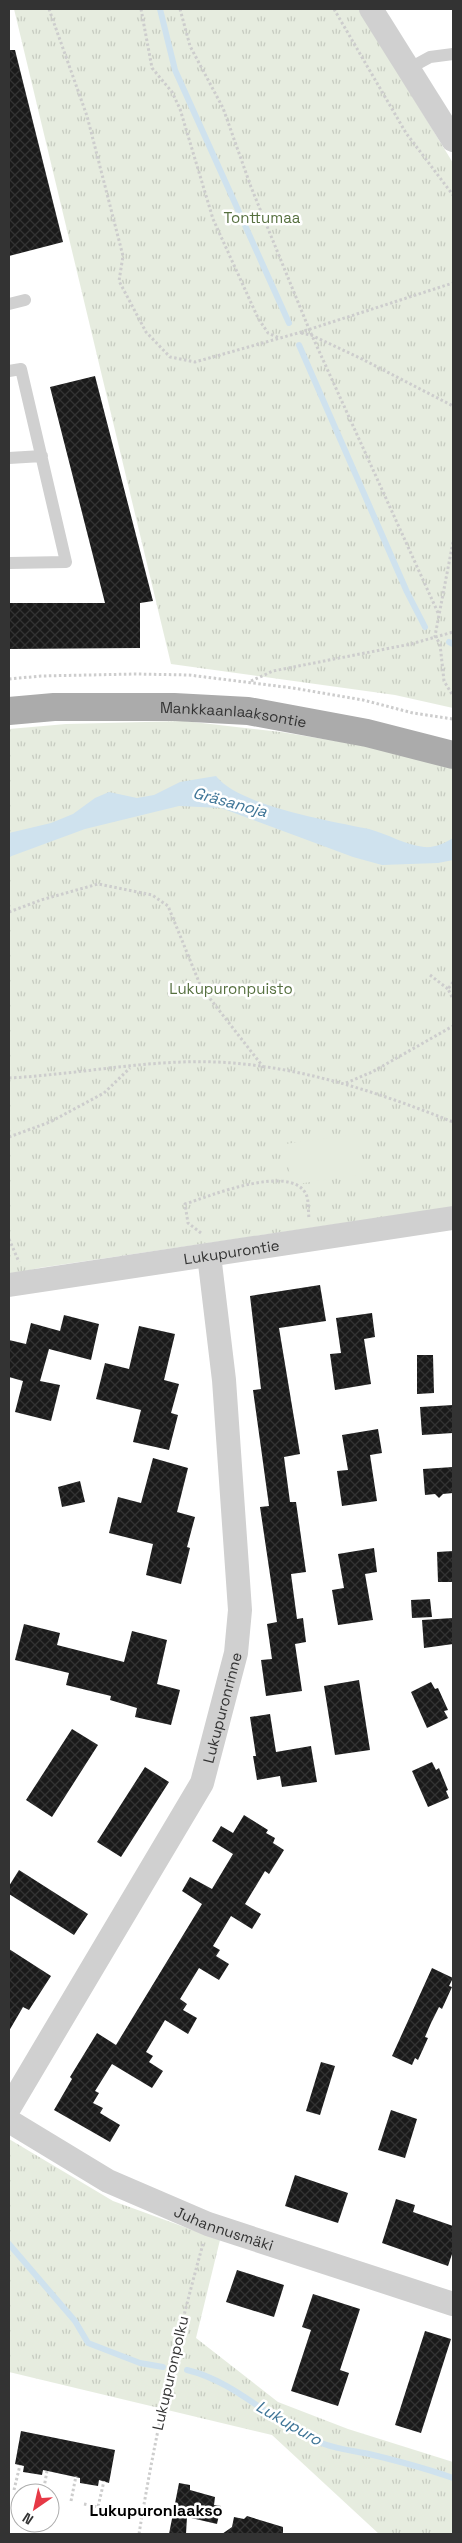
<svg xmlns="http://www.w3.org/2000/svg" width="462" height="2543" viewBox="0 0 462 2543" font-family="'Space Grotesk',sans-serif">
<style>
.park{fill:url(#park-tufts)}
.garden{fill:#e6ecdf}
.water{fill:#cfe2ee}
.lines{fill:none;stroke-linecap:round;stroke-linejoin:round}
.stream{stroke:#cfe2ee;stroke-width:6}
.building{fill:url(#building-cross-hatch)}
.path{stroke:#cdcdcd;stroke-width:3;stroke-dasharray:2.5 2.5;stroke-linecap:butt}
.lane{stroke:#d0d0d0;stroke-width:12}
.street{stroke:#d0d0d0;stroke-width:24}
.primary{stroke:#ababab;stroke-width:28}
.labels{text-anchor:middle;dominant-baseline:central;stroke-width:5;stroke-linejoin:round;paint-order:stroke}
.park-label{font-size:15px;fill:#56703f;stroke:#fff}
.street-label{font-size:15px;fill:#333;stroke:#fff}
.water-label{font-size:16px;font-style:italic;fill:#3f7597;stroke:#fff}
.neighbourhood-label{font-size:16px;font-weight:bold;fill:#000;stroke:#fff}
</style>
<defs>
<pattern id="park-tufts" width="24" height="20" patternUnits="userSpaceOnUse" patternTransform="scale(1.25)"><rect width="24" height="20" fill="#e6ecdf"/><path d="M3 7l-1-3M5 7V3M7 7l1-3M15 17l-1-3M17 17v-4M19 17l1-3" fill="none" stroke="#c6cbc0"/></pattern>
<pattern id="building-cross-hatch" width="8" height="8" patternUnits="userSpaceOnUse" patternTransform="scale(1.25)"><rect width="8" height="8" fill="#1a1a1a"/><path d="M0 0l8 8M0 8l8-8" fill="none" stroke="#333"/></pattern>
</defs>
<rect width="100%" height="100%" fill="#fff"/>
<path class="park" d="M14 9H359L453 163V708L395 695 171 664Z
M184 721 281 732 372 747 453 768V1207L39 1268 9 1275V729L66 724Z
M9 2139 113 2201 220 2240 196 2338 278 2402 348 2429 453 2462V2534H379L272 2435 9 2372Z"/>
<path class="garden" d="M357 1134 363 1174 291 1185 285 1144Z"/>
<path class="water" d="M216 776C239 806 332 821 369 829 388 834 405 845 424 847 435 848 445 843 453 838V860L438 863 382 865 353 857 221 808 179 806 85 829 9 857V833L51 823 73 814 95 798 109 792 137 798 154 795 180 782Z"/>
<g class="lines">
<path class="stream" d="M160 9 175 70 289 323
M299 345 407 592 425 627
M449 642 453 644
M9 2244 75 2321 88 2343 140 2363 163 2367
M187 2370C238 2382 275 2426 324 2444 338 2449 354 2451 369 2454 398 2461 425 2468 453 2478"/>
</g>
<path class="building" d="M9 50H15L63 242 9 256Z
M95 376 153 601 140 603V648L9 649V603H105L50 387Z
M320 1285 326 1321 279 1328 300 1454 284 1457 290 1502H296L306 1572 291 1574 297 1619 303 1618 306 1642 295 1644 302 1691 266 1696 261 1660 272 1659 267 1624 277 1622 260 1507 269 1506 253 1390 261 1389 250 1296Z
M372 1313 375 1337 364 1339 371 1384 335 1390 330 1354 341 1353 336 1318Z
M64 1315 99 1324 91 1360 49 1349 40 1381 60 1385 51 1421 15 1412 23 1381 9 1377V1340L26 1344 31 1323 60 1331Z
M139 1326 175 1334 164 1380 179 1384 171 1413 178 1415 169 1450 133 1442 141 1410 96 1399 105 1363 129 1369Z
M417 1355H433L434 1393 417 1394Z
M453 1405V1433L422 1435 420 1407Z
M378 1429 382 1453 370 1455 377 1501 342 1506 337 1471 348 1470 342 1435Z
M153 1458 188 1468 177 1512 195 1517 187 1547 190 1548 181 1584 146 1575 153 1544 109 1533 118 1497 141 1503Z
M453 1467V1493L443 1494 439 1498 435 1494 425 1495 423 1469Z
M80 1481 85 1502 62 1507 58 1487Z
M374 1548 377 1572 365 1574 373 1620 338 1625 332 1590 344 1588 338 1554Z
M453 1551V1582H438L437 1552Z
M430 1599 432 1617 412 1618 411 1600Z
M453 1618V1644L424 1648 422 1620Z
M24 1624 60 1633 57 1645 124 1662 132 1631 167 1640 157 1684 180 1690 171 1725 135 1717 137 1708 110 1700 111 1696 66 1685 69 1673 15 1660Z
M359 1680 370 1750 335 1755 324 1686Z
M431 1682 435 1689 438 1688 448 1710 444 1711 448 1718 427 1728 411 1692Z
M270 1714 276 1752 311 1746 317 1782 282 1787 280 1776 257 1780 253 1756H256L250 1717Z
M72 1729 98 1745 52 1817 26 1800Z
M432 1762 436 1770 439 1768 448 1790 446 1791 449 1798 428 1807 412 1771Z
M145 1767 169 1782 121 1857 97 1842Z
M244 1815 268 1830 266 1833 275 1838 273 1843 284 1850 269 1874 265 1871 245 1904 261 1914 252 1929 231 1916 213 1946 220 1950 216 1956 229 1964 219 1980 199 1968 180 1999 187 2004 183 2010 197 2018 188 2034 165 2020 146 2052 153 2056 149 2062 163 2071 152 2088 112 2064 95 2091 99 2093 93 2103 103 2108 100 2113 120 2125 110 2142 54 2110 72 2079 70 2077 97 2033 116 2045 202 1904 182 1891 190 1877 212 1889 233 1854 212 1841 221 1826 233 1833Z
M19 1870 88 1914 74 1935 9 1894V1886Z
M9 1949 51 1976 29 2010 23 2007 9 2031Z
M432 1968 453 1978 449 1986 452 1987 442 2009 439 2007 431 2023 425 2037 428 2038 418 2060 415 2058 412 2065 392 2056Z
M321 2062 335 2066 320 2115 306 2111Z
M391 2110 417 2119 405 2158 378 2150Z
M295 2175 348 2193 338 2223 285 2206Z
M396 2199 415 2205 413 2212 453 2226V2251L448 2266 382 2243Z
M237 2270 284 2285 274 2317 226 2302Z
M313 2294 360 2309 340 2370 349 2373 338 2406 291 2391 311 2330 302 2327Z
M425 2331 451 2339 421 2433 395 2425Z
M21 2431 115 2450 109 2483 99 2480 98 2486 80 2483V2478L43 2470 42 2475 23 2472 24 2466 15 2464Z
M179 2483 190 2485V2490L215 2497 214 2505 221 2506 217 2524 187 2517 186 2534H169Z
M247 2516 283 2527V2534H222L232 2527 234 2517 244 2519Z"/>
<g class="lines">
<path class="path" d="M49 9 87 116 123 256 119 281 146 332 170 357 195 362 298 333 453 283
M141 9 152 68 172 92 180 109 213 219 258 318 268 333 279 338
M180 9 190 46 223 108 251 187 309 329 439 615
M334 9 406 133 453 195
M301 333 311 335 362 359 453 406
M453 542 435 636 440 644 444 681 453 696
M9 679 41 676 136 674 189 675 293 688 363 700 413 713 453 719
M251 681 273 671 411 644 453 632
M9 912 41 900 98 884 152 895 168 906 201 987 264 1068
M430 975 448 989
M453 982 448 989 453 999
M9 1078C67 1075 124 1064 182 1062 275 1058 368 1088 453 1122
M346 1083 372 1072 453 1026
M9 1137 50 1122 104 1093 130 1068
M201 1233 188 1223 185 1204C210 1196 290 1163 306 1194 309 1200 308 1211 309 1218
M9 1239 19 1262
M14 2490 20 2465
M43 2493 47 2471
M71 2501 76 2476
M84 2504 98 2507 104 2481
M139 2534C155 2436 176 2340 203 2244"/>
<path class="lane" d="M408 69 430 57 453 54
M9 304 25 300
M9 371 21 369 66 562 9 563
M9 458 42 456"/>
<g class="street">
<path d="M371 9 453 140"/>
<path id="s1" d="M9 1285 453 1218"/>
<path id="s2" d="M9 2108 202 1783 236 1653 240 1610 224 1380 209 1255"/>
<path id="s3" d="M9 2121 108 2181 208 2224 453 2304"/>
</g>
<path class="primary" id="s4" d="M9 711 54 707H174L248 711 367 733 453 755"/>
</g>
<g class="labels">
<g class="park-label">
<text x="262" y="217">Tonttumaa</text>
<text x="231" y="988">Lukupuronpuisto</text>
</g>
<g class="street-label">
<text stroke="none"><textPath href="#s4" startOffset="225">Mankkaanlaaksontie</textPath></text>
<text stroke="none"><textPath href="#s1" startOffset="225">Lukupurontie</textPath></text>
<text stroke="none"><textPath href="#s2" startOffset="456">Lukupuronrinne</textPath></text>
<text stroke="none"><textPath href="#s3" startOffset="241">Juhannusmäki</textPath></text>
<text transform="translate(170 2373) rotate(-77)">Lukupuronpolku</text>
</g>
<g class="water-label">
<text transform="translate(230 802) rotate(15)">Gräsanoja</text>
<text transform="translate(289 2423) rotate(30)">Lukupuro</text>
</g>
<g class="neighbourhood-label">
<text x="156" y="2510">Lukupuronlaakso</text>
</g>
</g>
<rect width="462" height="2543" fill="none" stroke="#333333" stroke-width="20"/>
<g transform="translate(35 2508) rotate(214)"><circle r="24" fill="#ffffff" stroke="#adadad"/>
<path d="M0-4L9 19L0 12L-9 19Z" fill="#e63946"/>
<text y="-8" font-size="14" font-weight="bold" text-anchor="middle" fill="#333333">N</text>
</g>
</svg>
